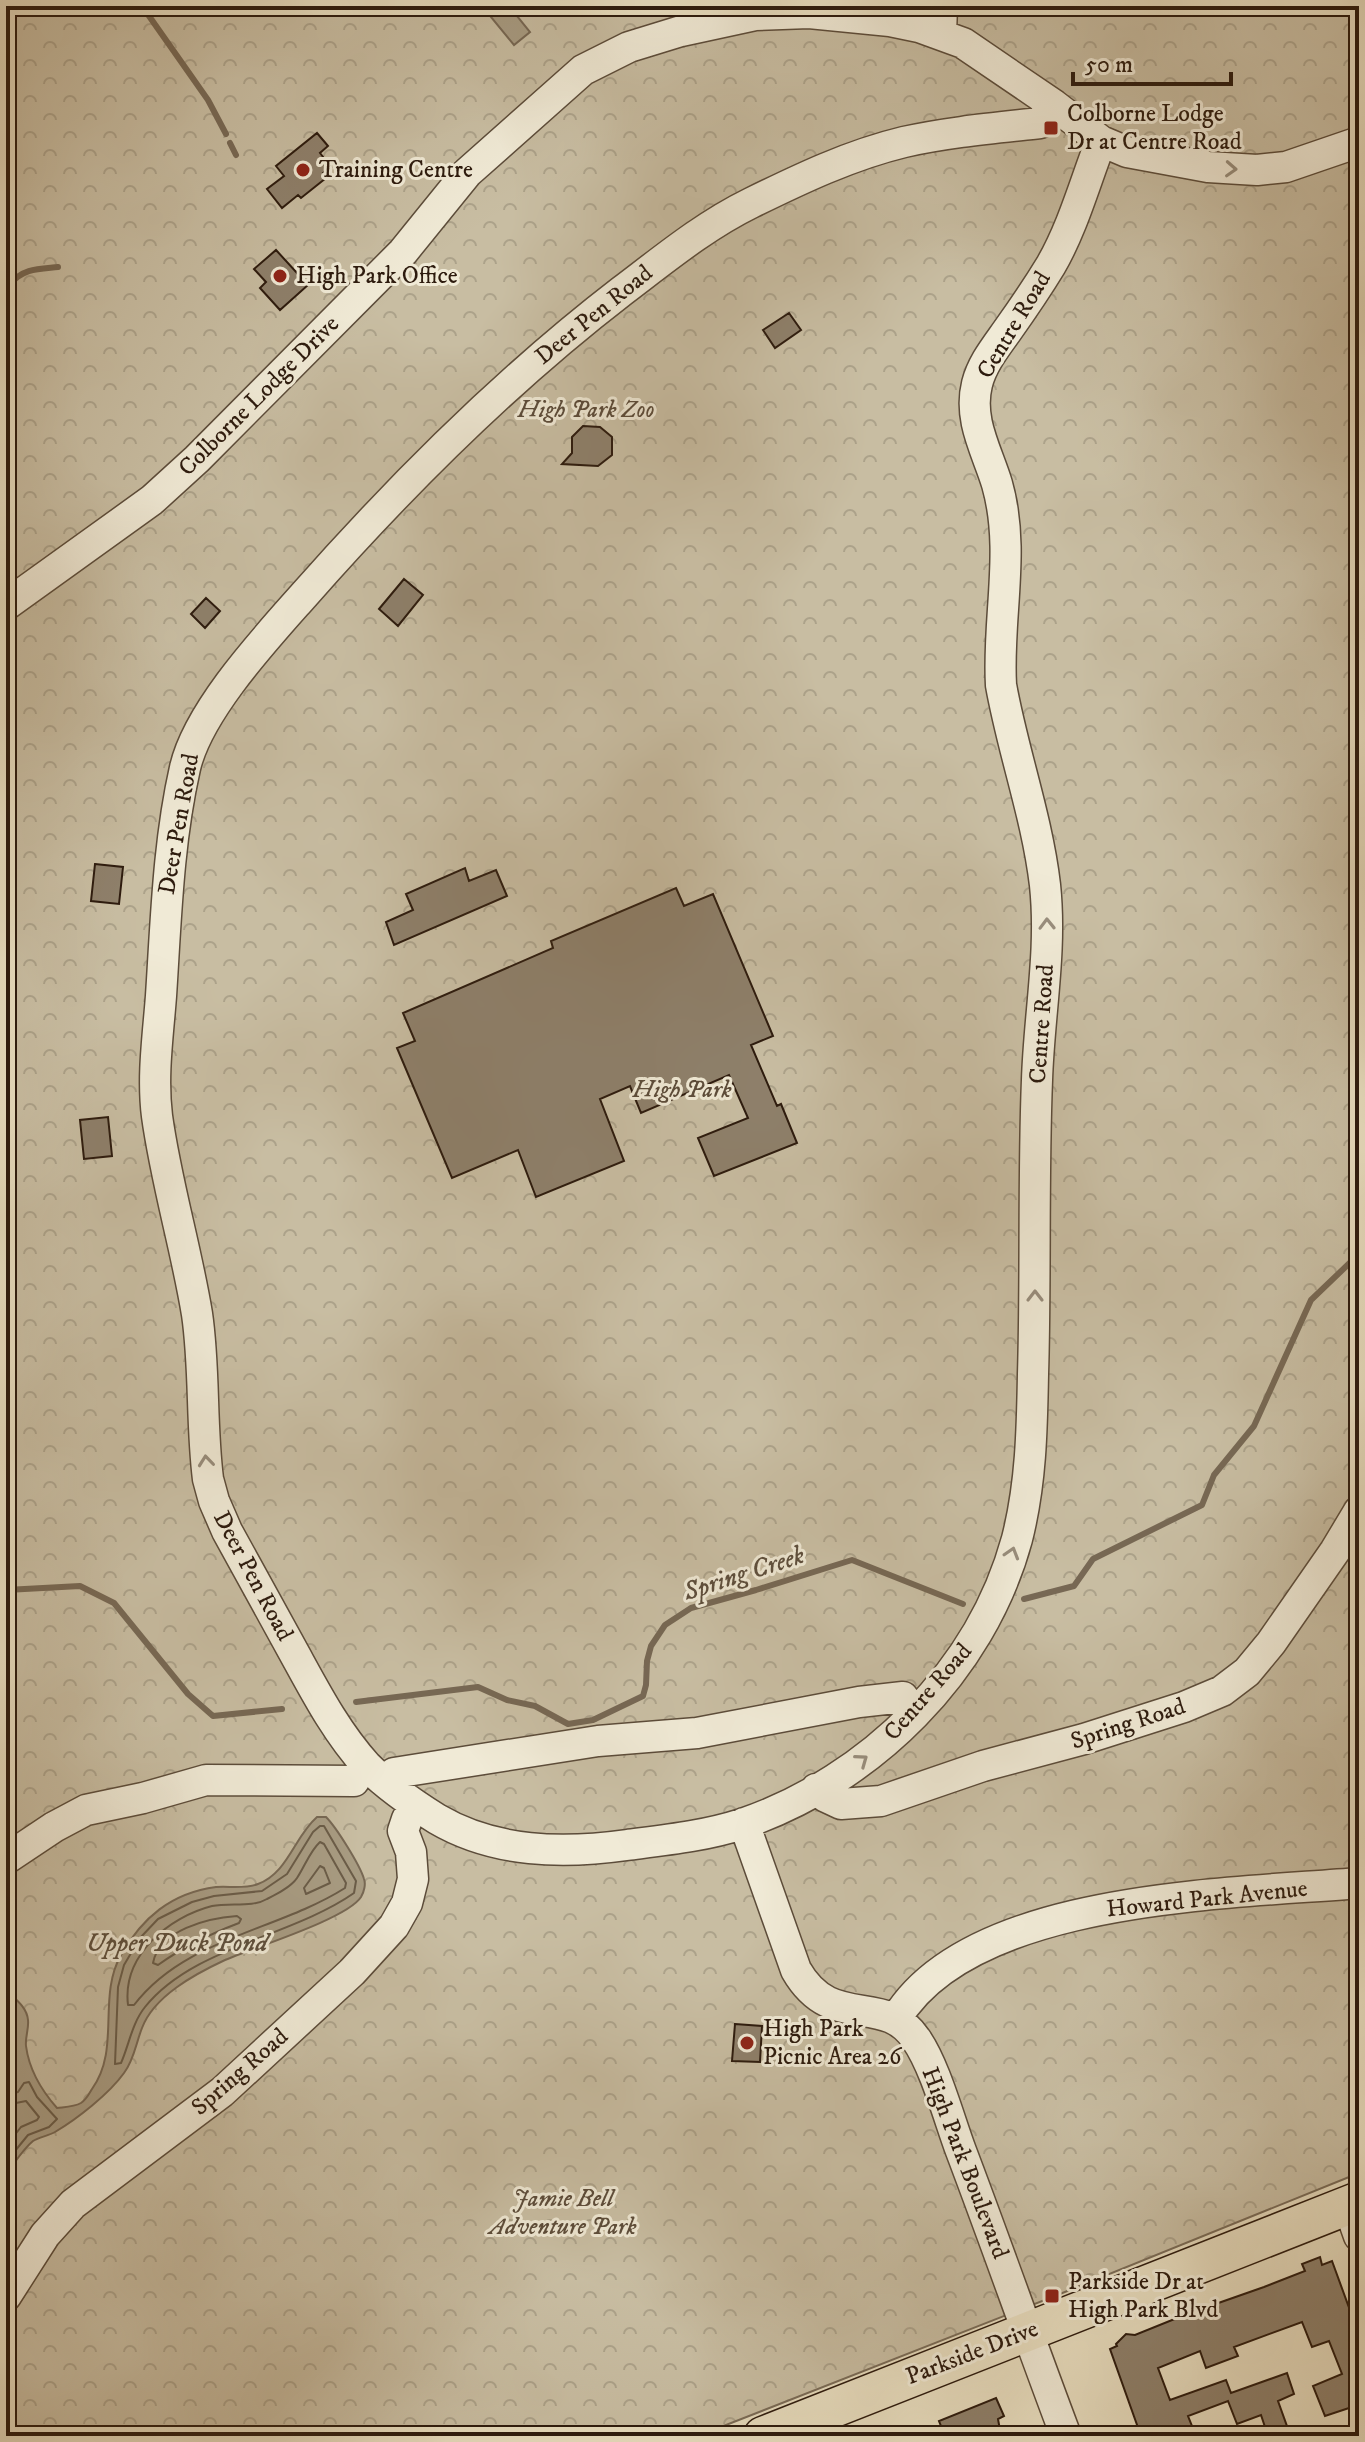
<svg xmlns="http://www.w3.org/2000/svg" width="1365" height="2442" viewBox="0 0 1365 2442" font-family="'IM FELL DW Pica',serif">
<style>
.park{fill:url(#park-crowns);stroke:#7a6c58;stroke-width:2}
.water{fill:#a89c83;stroke:#776854;stroke-width:2}
.lines{fill:none;stroke-linecap:round;stroke-linejoin:round}
.shore{stroke:#6a5c48;stroke-width:2}
.stream{stroke:#776854;stroke-width:6}
.building{fill:#8e806b;stroke:#2d1b0e;stroke-width:2}
.minor-casing{stroke:#5c4c3a;stroke-width:33}
.major-casing{stroke:#2d1b0e;stroke-width:41}
.minor{stroke:#f0ead6;stroke-width:30}
.major{stroke:#e8dec0;stroke-width:38}
.oneway{stroke:#988d7c}
.poi-dot{fill:#8f2418;stroke:#f0ead6;stroke-width:3}
.labels{text-anchor:middle;dominant-baseline:central;stroke-width:6;stroke-linejoin:round;paint-order:stroke}
.poi-label{font-size:24px;fill:#2d1b0e;stroke:#f0ead6;text-anchor:start}
.street-label{font-size:24px;fill:#2d1b0e;stroke:#f0ead6}
.park-label{font-size:24px;font-style:italic;fill:#5c4c3a;stroke:#f0ead6}
.water-label{font-size:26px;font-style:italic;fill:#5e4f3d;stroke:#f0ead6}
</style>
<defs>
<pattern id="park-crowns" width="20" height="18" patternUnits="userSpaceOnUse" patternTransform="scale(2)"><rect width="20" height="18" fill="#c8bda2"/><path d="M2 6a3 3 0 1 1 6 0M12 15a3 3 0 1 1 6 0" fill="none" stroke="#aca28a"/></pattern>
</defs>
<rect width="100%" height="100%" fill="#e8dec0"/>
<filter id="stains"><feTurbulence type="fractalNoise" baseFrequency=".0025" numOctaves="4"/><feColorMatrix values="0 0 0 0 .2 0 0 0 0 .09 0 0 0 0 .02 0 0 0 .5 -.17"/></filter>
<radialGradient id="worn" r=".72"><stop offset=".6" stop-color="#630" stop-opacity="0"/><stop offset="1" stop-color="#630" stop-opacity=".3"/></radialGradient>
<path class="park" d="M6 6H1359V2173L1055 2296 698 2436H6Z"/>
<path class="water" d="M493 6H509L530 32 514 45 486 11Z
M317 1817H326C336 1827 360 1865 364 1879 366 1884 364 1892 361 1897 347 1919 252 1948 225 1960 195 1974 154 1996 142 2028 136 2043 134 2060 124 2073 109 2094 77 2119 55 2132 48 2136 39 2137 33 2141 23 2149 14 2164 6 2174V2087L15 2085V2062L6 2051V1990C15 1999 27 2007 28 2020 29 2029 25 2037 26 2046 29 2069 42 2091 57 2108 65 2107 74 2107 81 2103 86 2100 89 2094 92 2089 121 2049 97 1997 121 1955 142 1918 171 1893 216 1887 229 1886 246 1889 258 1884 288 1873 294 1837 317 1817Z"/>
<g class="lines">
<path class="shore" d="M320 1826H324L356 1881 354 1893C291 1937 193 1947 145 2007 132 2023 129 2045 121 2063L115 2064 118 1987 124 1965 140 1938 158 1919 192 1902 214 1896 262 1891 287 1874 313 1832Z
M320 1842 324 1844 346 1883 345 1888C277 1931 185 1938 134 2005H128C122 1955 169 1917 212 1906 229 1902 252 1908 267 1899 277 1894 291 1887 297 1878 305 1866 310 1851 320 1842Z
M320 1866 324 1868 330 1883 306 1894 304 1888Z
M237 1916 241 1919 239 1923C210 1934 183 1947 158 1965L153 1963C159 1930 208 1918 237 1916Z
M6 2095 18 2092 24 2083 29 2082 37 2097 57 2119 49 2127 28 2135 6 2162
M6 2105 26 2101 39 2117 37 2120 21 2127 6 2146"/>
<path class="stream" d="M142 6 208 100 226 134
M230 143 236 155
M6 283 10 284C24 268 38 269 58 267
M6 1590 80 1586 114 1603 188 1694 213 1716 282 1709
M1024 1599 1074 1586 1093 1559 1202 1505 1214 1475 1254 1426 1311 1300 1359 1254
M356 1702 478 1687 507 1700 535 1706 568 1724 593 1720 643 1696 646 1685 647 1661 651 1646 665 1625 691 1608 756 1590 852 1560 963 1604"/>
</g>
<path class="building" d="M317 133 328 146 320 153 331 167 323 173 326 178 301 198 298 195 282 208 267 189 284 176 276 166Z
M276 250 308 285 280 310 260 288 266 282 254 269Z
M789 313 801 330 775 348 763 330Z
M583 426 600 427 612 437V455L598 466 562 464 572 453V437Z
M404 579 423 595 398 626 379 609Z
M206 598 220 611 205 628 191 614Z
M95 864 123 867 119 904 91 901Z
M465 868 469 881 496 870 507 896 394 945 386 922 413 910 406 894Z
M676 888 684 906 713 894 773 1036 751 1045 777 1106 781 1104 797 1143 714 1176 698 1138 748 1118 729 1075 641 1113 630 1086 600 1099 624 1161 536 1197 518 1150 452 1178 397 1048 415 1041 403 1013 553 948 551 941Z
M108 1117 112 1156 84 1159 80 1120Z
M735 2024 762 2026 760 2062 732 2061Z
M1320 2257 1322 2265 1332 2261 1359 2335V2414L1355 2406 1325 2416 1313 2386 1342 2374 1329 2341 1312 2347 1302 2322 1234 2347 1238 2356 1206 2368 1200 2351 1158 2368 1170 2400 1226 2380 1231 2393 1287 2373 1294 2394 1278 2401 1288 2429 1268 2436 1261 2415 1237 2424 1228 2401 1188 2416 1196 2436H1141L1110 2349 1117 2346 1116 2344 1126 2334 1135 2335 1187 2314 1264 2287 1305 2271 1302 2264Z
M996 2398 1004 2416 998 2419 1000 2430 984 2436H945L939 2421Z"/>
<g class="lines">
<g class="minor-casing">
<path id="minor" d="M941 34 942 6
M1054 105 1040 123C995 128 949 132 904 142 850 155 800 179 751 203 704 226 663 260 622 291 505 381 401 485 304 595 265 639 198 711 185 768 168 843 166 920 161 996 158 1036 152 1076 157 1116 166 1182 186 1247 197 1314 205 1368 201 1424 208 1479L214 1501 227 1531C249 1571 271 1611 293 1651 315 1691 336 1732 367 1766 387 1786 413 1804 437 1819 495 1853 563 1854 627 1845 666 1840 705 1836 742 1824 871 1780 981 1671 1017 1539 1031 1484 1032 1430 1033 1374 1036 1276 1033 1178 1037 1080 1039 1015 1052 951 1045 885 1037 817 1013 752 1001 685 997 618 1016 550 997 484 987 451 968 420 977 384 982 364 995 348 1007 331 1022 310 1037 288 1051 265 1073 227 1085 182 1101 141
M6 605 152 500 197 459 403 252 467 173 583 70 629 47 681 31 755 15 809 13 890 21 919 27 963 43 1054 105 1101 141 1127 152 1208 167 1257 170 1286 167 1359 142
M394 1773 598 1741 697 1733 859 1702 903 1697
M816 1789 826 1797 841 1804 881 1801 983 1766 1084 1739 1184 1707 1222 1691 1247 1672 1271 1643 1335 1551 1359 1511
M744 1823 796 1970C832 2033 884 1991 916 2039 935 2066 949 2119 961 2151 997 2246 1030 2341 1066 2436
M6 1859 54 1827 86 1810 143 1798 206 1780 354 1781
M896 2019C970 1895 1230 1894 1359 1883
M1348 2205 1359 2236
M6 2296 45 2235 73 2204 222 2092 352 1972 394 1926 407 1903 413 1879 411 1852 403 1831 407 1819"/>
</g>
<g class="major-casing">
<path id="major" d="M763 2436 1359 2201"/>
</g>
<use href="#minor" class="minor"/>
<use href="#major" class="major"/>
</g>
<defs><path id="oneway-chevron" d="M-2-3.5L2.5 0L-2 3.5" fill="none" stroke-width="1.6" stroke-linecap="round" stroke-linejoin="round" transform="scale(2)"/></defs>
<g class="oneway">
<use href="#oneway-chevron" transform="translate(1231 169) rotate(3)"/>
<use href="#oneway-chevron" transform="translate(1047 924) rotate(-91)"/>
<use href="#oneway-chevron" transform="translate(1035 1296) rotate(-90)"/>
<use href="#oneway-chevron" transform="translate(206 1461) rotate(-96)"/>
<use href="#oneway-chevron" transform="translate(1012 1553) rotate(-73)"/>
<use href="#oneway-chevron" transform="translate(862 1760) rotate(-36)"/>
</g>
<g class="poi-dot">
<rect x="1043" y="120" width="16" height="16" rx="4"/>
<circle cx="303" cy="170" r="8"/>
<circle cx="280" cy="276" r="8"/>
<circle cx="747" cy="2043" r="8"/>
<rect x="1044" y="2288" width="16" height="16" rx="4"/>
</g>
<g class="labels">
<g class="poi-label">
<text x="1067" y="114">Colborne Lodge<tspan x="1067" dy="28">Dr at Centre Road</tspan></text>
<text x="319" y="170">Training Centre</text>
<text x="296" y="276">High Park Office</text>
<text x="763" y="2029">High Park<tspan x="763" dy="28">Picnic Area 26</tspan></text>
<text x="1068" y="2282">Parkside Dr at<tspan x="1068" dy="28">High Park Blvd</tspan></text>
</g>
<g class="street-label">
<text transform="translate(594 315) rotate(-39)">Deer Pen Road</text>
<text transform="translate(1014 325) rotate(-59)">Centre Road</text>
<text transform="translate(259 396) rotate(-45)">Colborne Lodge Drive</text>
<text transform="translate(179 824) rotate(-80)">Deer Pen Road</text>
<text transform="translate(1042 1024) rotate(-86)">Centre Road</text>
<text transform="translate(253 1576) rotate(62)">Deer Pen Road</text>
<text transform="translate(928 1692) rotate(-49)">Centre Road</text>
<text transform="translate(1128 1724) rotate(-18)">Spring Road</text>
<text transform="translate(1207 1899) rotate(-6)">Howard Park Avenue</text>
<text transform="translate(240 2072) rotate(-41)">Spring Road</text>
<text transform="translate(965 2163) rotate(69)">High Park Boulevard</text>
<text transform="translate(972 2353) rotate(-21)">Parkside Drive</text>
</g>
<g class="park-label">
<text x="586" y="410">High Park Zoo</text>
<text x="682" y="1090">High Park</text>
<text x="563" y="2199">Jamie Bell<tspan x="563" dy="28">Adventure Park</tspan></text>
</g>
<g class="water-label">
<text transform="translate(744 1574) rotate(-18)">Spring Creek</text>
<text x="177" y="1943">Upper Duck Pond</text>
</g>
</g>
<rect width="1365" height="2442" fill="none" stroke="#e8dec0" stroke-width="32"/>
<rect x="8" y="8" width="1349" height="2426" fill="none" stroke="#2d1b0e" stroke-width="4"/>
<rect x="16" y="16" width="1333" height="2410" fill="none" stroke="#2d1b0e" stroke-width="2"/>
<path d="M1073 72v12h158v-12" fill="none" stroke="#2d1b0e" stroke-width="4"/>
<text x="1085" y="72" font-size="24" fill="#2d1b0e" stroke="#f0ead6" stroke-width="6" paint-order="stroke">50 m</text>
<rect width="100%" height="100%" filter="url(#stains)"/>
<rect width="100%" height="100%" fill="url(#worn)"/>
</svg>
